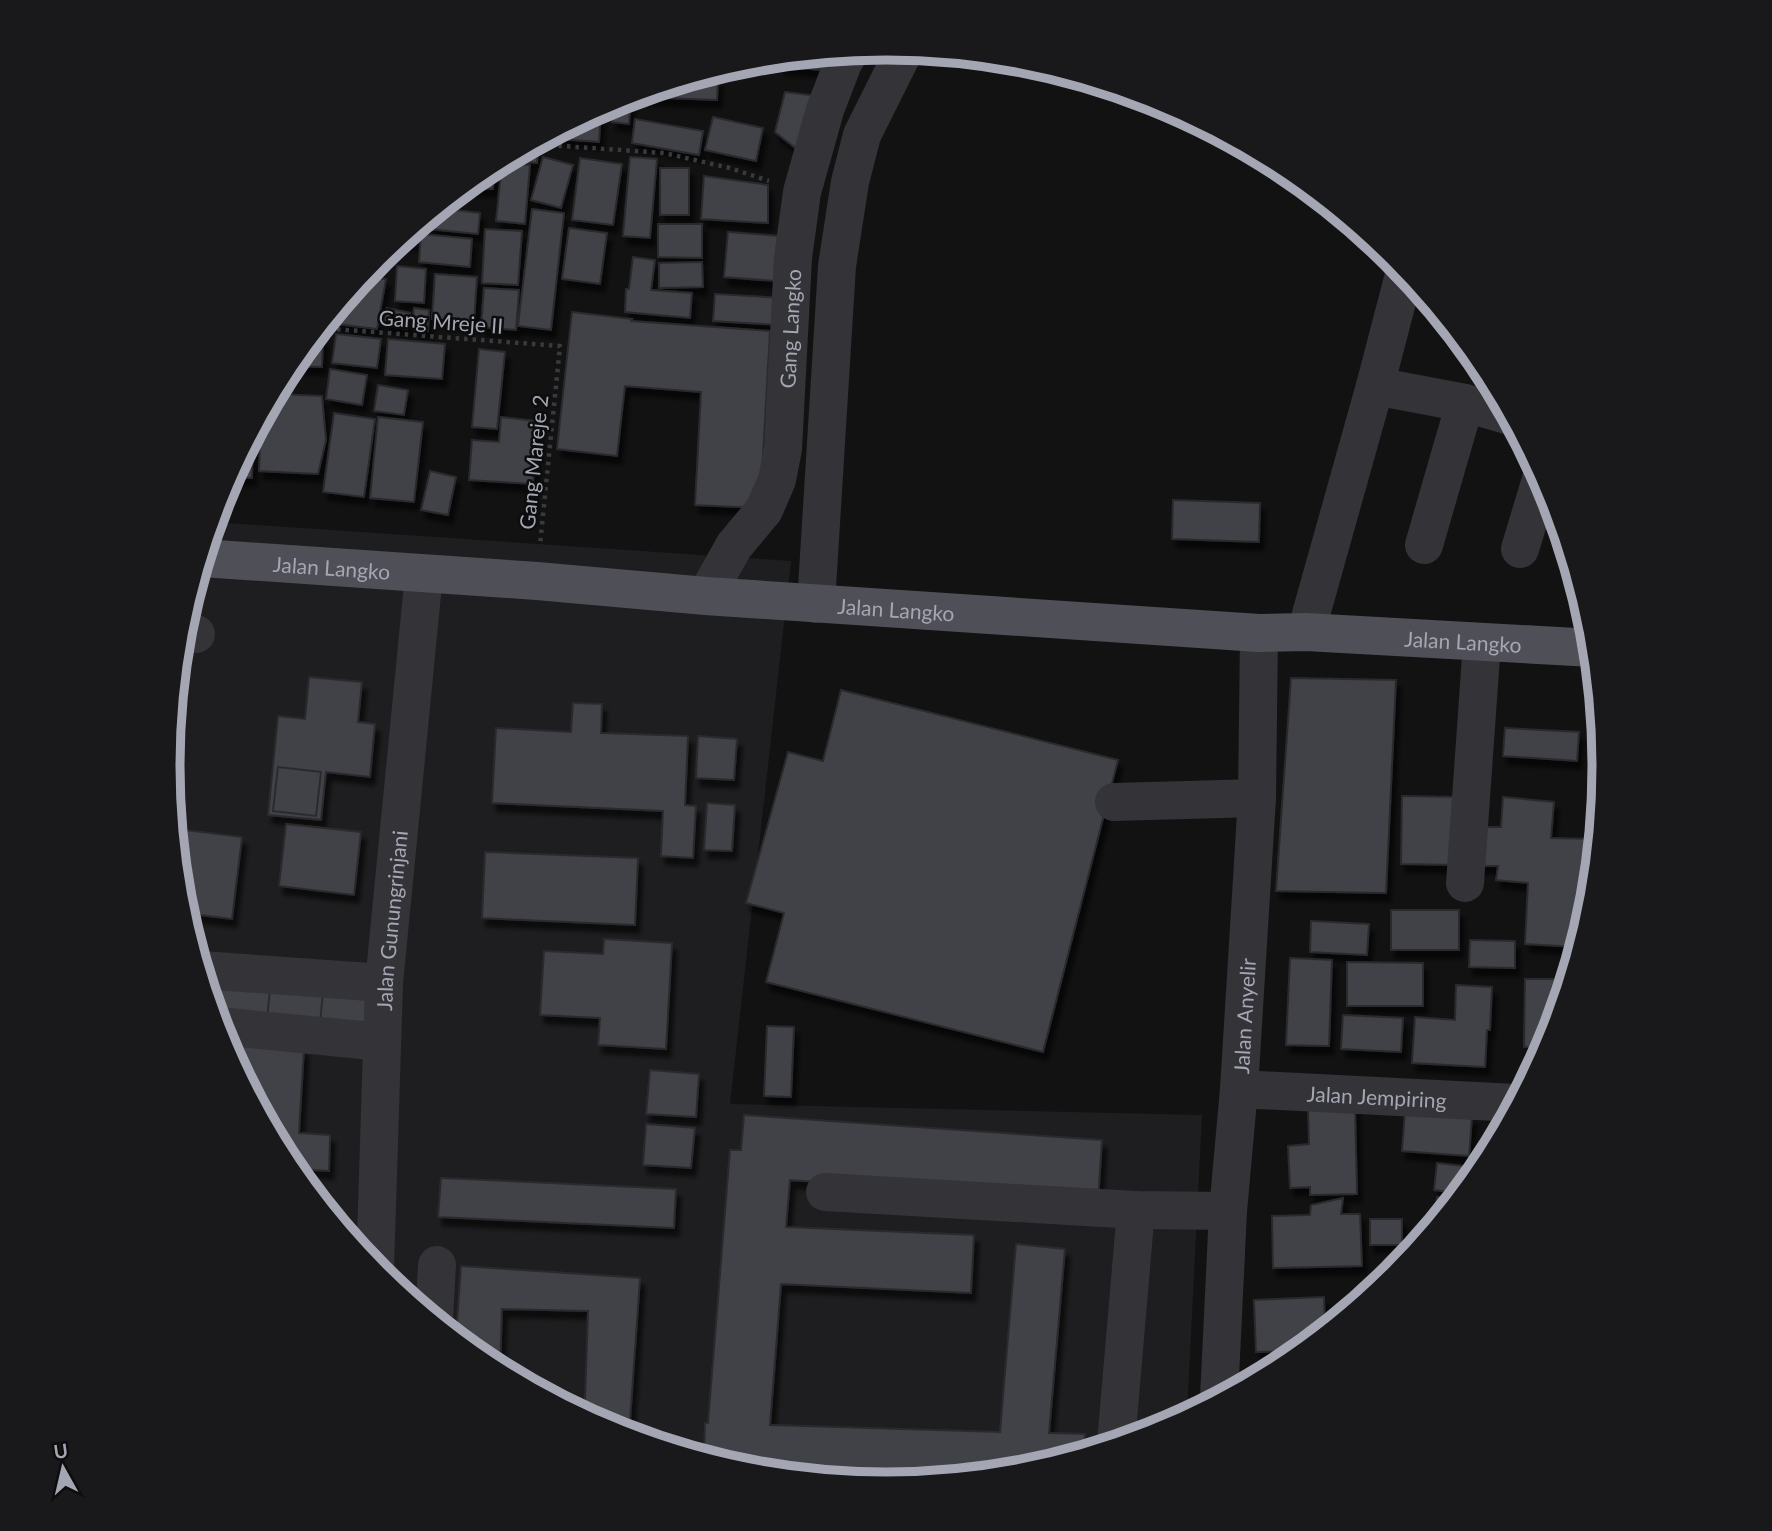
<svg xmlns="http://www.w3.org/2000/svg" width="1772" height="1531" viewBox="0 0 1772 1531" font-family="Lato,sans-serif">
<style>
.built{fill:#1e1e20}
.building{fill:#414246;stroke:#2c2c2f;stroke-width:2;filter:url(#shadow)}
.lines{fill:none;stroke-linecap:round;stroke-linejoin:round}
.path{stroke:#393a3f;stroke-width:4.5;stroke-dasharray:3.5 5;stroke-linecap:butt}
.minor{stroke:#333338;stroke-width:38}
.major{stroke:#4f5057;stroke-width:38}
.labels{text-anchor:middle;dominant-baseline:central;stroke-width:5;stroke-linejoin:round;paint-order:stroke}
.street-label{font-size:21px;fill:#a4a7b3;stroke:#0d0d0e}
.rim{fill:none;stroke:#a4a7b3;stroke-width:9}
</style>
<defs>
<filter id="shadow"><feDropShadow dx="4.5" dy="8" stdDeviation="2" flood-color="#0009"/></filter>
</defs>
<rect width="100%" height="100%" fill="#121213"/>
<path class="built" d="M213 522 791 561 730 1104 1202 1115 1187 1415 1160 1429 1026 1470H745L611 1429 487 1362 378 1273 289 1164 222 1040 181 905 168 765 182 625Z"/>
<path class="building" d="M822 54 820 70 779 66 780 58Z
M691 78H718L717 100 640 97V93Z
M785 92 818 96 803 154 775 132Z
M631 96 629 124 612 122 614 101Z
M601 108 599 142 560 139V129Z
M713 117 763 128 756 161 705 150Z
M635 119 703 131 699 155 632 143Z
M525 148 538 150 537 163 514 161 515 153Z
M543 157 573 165 561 208 531 200Z
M630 157 657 159 650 238 623 236Z
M580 158 622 164 613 225 572 220Z
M502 163 530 165 525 224 496 221Z
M494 164 493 189 463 188 487 168Z
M660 168H689V215H660Z
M704 176 768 185V223L701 219Z
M438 208 480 213 478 234 429 229 431 214Z
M532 209 564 213 551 330 518 326Z
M658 224H702V258L658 257Z
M414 228 413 243 397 242Z
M569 228 607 233 600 284 562 279Z
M485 229 522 231 518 285 482 283Z
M728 232 779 236 775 281 724 277Z
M421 234 472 239 470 267 419 262Z
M633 257 655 260 651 290 692 293 690 318 625 312 626 289H629Z
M702 262 703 287 659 288V263Z
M397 266 426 269 424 303 395 301Z
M435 274 477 277 474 322 432 319Z
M361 278 386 279 377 329 337 324 338 306Z
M484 288 519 290 516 330 481 327Z
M715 294 782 298 780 325 713 321Z
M387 308 410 313 407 329 383 324Z
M414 308 429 310 428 331 412 329Z
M572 312 632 319 631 321 770 331 760 508 695 505 701 392 625 386 617 456 557 449Z
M336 334 381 339 377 368 332 363Z
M312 338H323L322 367 289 366Z
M388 339 445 344 442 379 385 375Z
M479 349 505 352 497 429 472 427Z
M330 369 367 375 362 405 326 399Z
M378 385 408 390 404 415 374 411Z
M274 394 322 396 326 440 318 474 259 471 261 418Z
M334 413 375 419 364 497 323 492Z
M378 417 423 422 414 502 370 498Z
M501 417 536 421 533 484 469 480 472 440 499 442Z
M253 433 252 478H229Z
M430 471 456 477 448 515 421 510Z
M1173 500 1260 503 1259 542 1172 539Z
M309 677 362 682 358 722 375 724 370 777 326 772 321 820 268 815 278 716 305 719Z
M1291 678 1396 680 1386 893 1276 891Z
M841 690 1118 760 1043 1052 766 982 784 913 746 903 788 752 823 761Z
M573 703 602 704 601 733 688 736 685 805 696 806 693 858 661 856 663 811 492 803 496 728 571 732Z
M1505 728 1579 732 1577 761 1503 756Z
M698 736 737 739 734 780 696 778Z
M278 767 321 772 316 816 273 811Z
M1402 796 1458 797 1457 865 1401 864Z
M1503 797 1554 802 1551 838 1591 839 1593 808 1600 809 1590 906 1578 947 1525 944 1528 883 1496 880 1498 866H1478V827H1501Z
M707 803 735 805 732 851 704 850Z
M286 824 361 832 354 895 279 886Z
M185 830 242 837 232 919 184 913 179 878Z
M485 852 638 858 635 925 482 918Z
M1391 910H1459V950H1391Z
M1311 921 1369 924 1367 955 1310 952Z
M604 939 672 943 666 1049 598 1045 600 1018 540 1015 544 951 603 954Z
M1470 940 1515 941V968L1469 967Z
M1290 958 1332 960 1329 1046 1286 1045Z
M1347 962 1423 963V1006H1347Z
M1525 979H1560V996H1563L1546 1047H1524Z
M216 985 270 989 267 1019 214 1014Z
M1456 985 1492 987 1490 1030H1487L1485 1067 1412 1063 1415 1017 1455 1020Z
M270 989 323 992 320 1023 267 1019Z
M323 992 376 996 374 1027 320 1023Z
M1343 1015 1403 1018 1401 1052 1341 1049Z
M767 1026 794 1027 791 1097 764 1096Z
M224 1043 304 1048 299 1133 330 1135 329 1171 298 1169 297 1175 289 1164Z
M650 1070 699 1074 696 1117 646 1114Z
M1355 1106 1357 1194 1310 1195V1187L1290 1188 1288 1146 1309 1144 1308 1108Z
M1405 1112 1472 1117 1469 1156 1402 1151Z
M744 1115 1102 1140 1098 1202 790 1180 786 1227 974 1235 971 1293 781 1284 770 1425 1000 1432 1016 1244 1065 1249 1049 1433 1085 1434 1084 1452 1026 1470 886 1484 745 1470 704 1457 705 1423H708L730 1150H741Z
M646 1124 695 1128 691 1168 643 1165Z
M1437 1163 1481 1168 1460 1193 1434 1190Z
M441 1178 676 1189 674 1228 438 1217Z
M1437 1197 1456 1198 1435 1223Z
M1343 1198 1341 1214H1360L1362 1266 1273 1268 1272 1216 1310 1215 1311 1205Z
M1370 1219H1402V1245H1370Z
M461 1266 640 1278 629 1435 611 1429 559 1401 585 1402 588 1311 502 1309 500 1370 487 1362 456 1337Z
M1324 1297 1325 1330 1300 1351 1256 1352 1254 1300Z"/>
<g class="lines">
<path class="path" d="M533 144 664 153 730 168 769 181
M320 328 560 346 540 545"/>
<g class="minor">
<path d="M1375 386 1465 403 1510 416"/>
<path d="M1424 545 1465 403"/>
<path d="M1520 549 1542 476"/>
<path id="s1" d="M706 596 734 546 764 510 777 480 783 449 793 258 802 192 825 110 843 63 850 51"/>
<path d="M816 604 837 266 850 182 862 135 905 49"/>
<path d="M1306 632 1375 386 1405 271"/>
<path d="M181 633 196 634"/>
<path d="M1114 802 1257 798"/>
<path d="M1465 883 1482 642"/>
<path d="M201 970 384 983"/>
<path d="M218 1026 382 1042"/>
<path id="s2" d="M1239 1089 1516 1103"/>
<path d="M825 1192 1136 1210 1228 1211"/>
<path id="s3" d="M375 1270 384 983 424 574"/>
<path d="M434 1319 437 1265"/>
<path id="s4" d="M1219 1398 1228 1211 1239 1089 1257 798 1259 633"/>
<path d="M1116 1443 1136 1210"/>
</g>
<path class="major" id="s5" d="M202 558 537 581 706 596 1259 633 1306 632 1593 648"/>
</g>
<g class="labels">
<g class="street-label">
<text transform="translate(441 321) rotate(4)">Gang Mreje II</text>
<text stroke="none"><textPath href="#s1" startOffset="289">Gang Langko</textPath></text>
<text transform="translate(533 462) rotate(-84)">Gang Mareje 2</text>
<text stroke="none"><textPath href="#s5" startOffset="130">Jalan Langko</textPath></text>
<text stroke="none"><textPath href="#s5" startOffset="696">Jalan Langko</textPath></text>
<text stroke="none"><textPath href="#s5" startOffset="1264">Jalan Langko</textPath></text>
<text stroke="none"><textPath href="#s3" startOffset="350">Jalan Gunungrinjani</textPath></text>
<text stroke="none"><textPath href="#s4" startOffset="383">Jalan Anyelir</textPath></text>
<text stroke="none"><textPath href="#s2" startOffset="138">Jalan Jempiring</textPath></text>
</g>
</g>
<path d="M0 0H1772V1531H0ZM180 766a706 706 0 1 1 1412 0a706 706 0 1 1-1412 0Z" fill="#19191b" fill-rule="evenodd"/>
<path class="rim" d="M180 766a706 706 0 1 1 1412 0a706 706 0 1 1-1412 0Z"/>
<g transform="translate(63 1468) rotate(352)" stroke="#0d0d0e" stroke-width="5" paint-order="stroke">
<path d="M0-5L12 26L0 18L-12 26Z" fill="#a4a7b3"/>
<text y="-10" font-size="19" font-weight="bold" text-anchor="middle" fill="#a4a7b3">U</text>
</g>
</svg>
